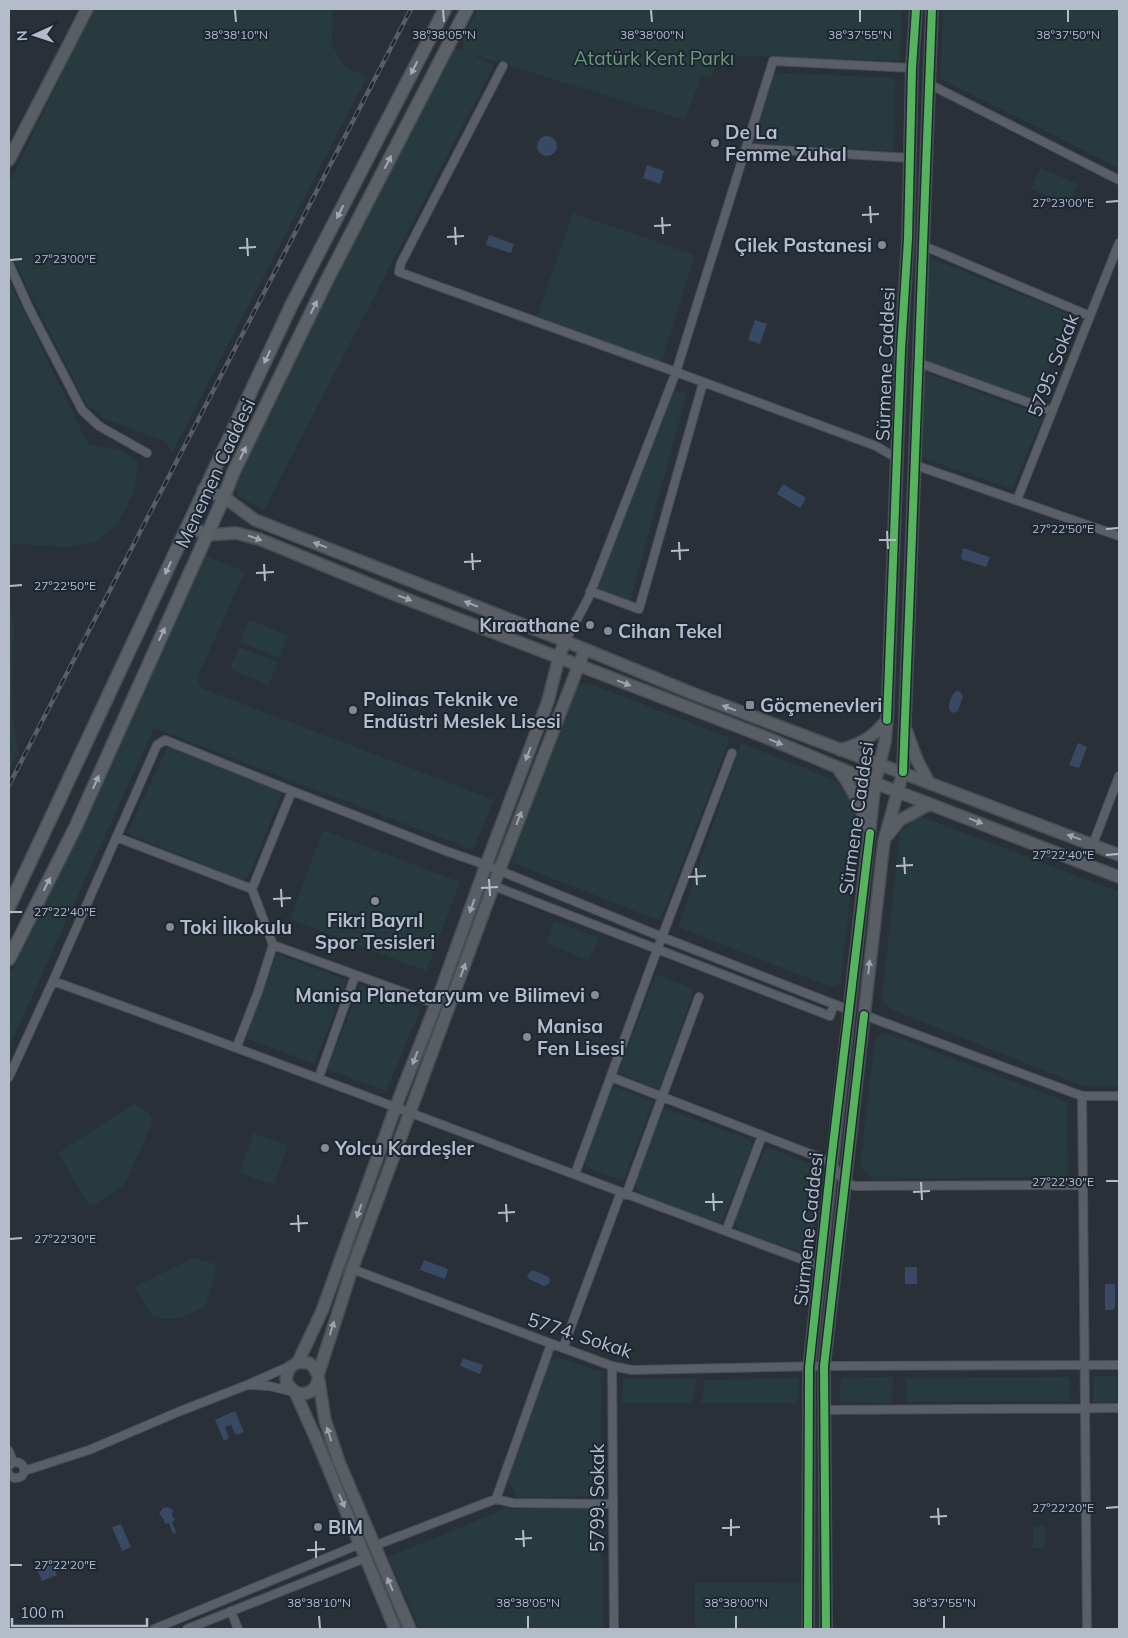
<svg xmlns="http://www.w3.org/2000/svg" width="1128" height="1638" viewBox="0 0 1128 1638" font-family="Mulish,sans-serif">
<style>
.green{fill:#273a3e}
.water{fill:#384963}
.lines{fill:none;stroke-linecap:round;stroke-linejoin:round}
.street-casing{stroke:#484c53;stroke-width:10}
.secondary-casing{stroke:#484c53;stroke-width:14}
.primary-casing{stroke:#484c55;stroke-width:15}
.street{stroke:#5a5e66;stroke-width:8}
.secondary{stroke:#595d64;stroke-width:11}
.primary{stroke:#5c6168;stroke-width:12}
.rail-casing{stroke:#595d64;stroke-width:4.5}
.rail{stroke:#1d2633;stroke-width:2.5;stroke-dasharray:8;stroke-linecap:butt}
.cycleway-casing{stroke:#1d2633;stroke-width:11}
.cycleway{stroke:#56b35d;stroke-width:8}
.oneway{fill:#a2aab6}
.oneway2{fill:#9da4b0}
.ticks{fill:none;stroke:#b4bcc9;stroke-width:2}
.poi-dot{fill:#848b96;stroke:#1d2633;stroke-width:2}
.labels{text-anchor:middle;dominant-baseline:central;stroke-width:4;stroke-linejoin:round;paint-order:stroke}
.park-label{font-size:19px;fill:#6b9a76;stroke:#1d2633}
.poi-label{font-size:19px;font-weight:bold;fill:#b4bcc9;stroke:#1d2633;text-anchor:start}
.street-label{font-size:19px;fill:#b4bcc9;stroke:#1d2633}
.ticks-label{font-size:12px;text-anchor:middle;fill:#b4bcc9;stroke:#1d2633;stroke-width:4;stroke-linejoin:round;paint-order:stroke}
</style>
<rect width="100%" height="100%" fill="#2a3038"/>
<path class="green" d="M95 9H333L332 45 345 67 367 77 172 453 166 442 105 419 86 404 9 251V184L73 50Z
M478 9H902L900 61 719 55 712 78 702 75 685 120 468 53 494 65 264 510 239 497 233 484 448 45 463 51V37Z
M943 9H1119V168L940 79Z
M783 73 895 78 894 151 753 144 749 141 768 80 774 75Z
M1040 168 1078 184 1069 205 1031 189Z
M573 213 695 255 661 364 537 316Z
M928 257 1069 314 1036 402 926 363Z
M9 280 88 444 122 450 138 462 134 492 118 524 94 543 69 547 13 544 9 549Z
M922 371 1043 416 1012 489 921 457Z
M673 390 687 393 630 601 595 589Z
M205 555 245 572 197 678 201 688 494 800 473 850 154 728 9 1047V977L130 720Z
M9 601 14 625 12 680 13 716 18 753 9 771Z
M249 620 288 635 280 658 240 642Z
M239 647 278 662 269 685 230 669Z
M588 683 730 738 664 911 658 920 511 862 575 689 582 684Z
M741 743 836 781 851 800 859 826 840 984 831 987 678 927Z
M168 746 282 792 249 876 242 880 127 833Z
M919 816 1119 892V1086H1083L888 1008 882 999 900 832Z
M323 830 460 882 426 971 290 919Z
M554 921 599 938 589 961 546 943Z
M277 954 347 980 314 1064 246 1038Z
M656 974 694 989 659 1089 618 1073Z
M361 985 421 1008 386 1091 327 1069Z
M884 1032 1067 1102 1068 1177 874 1179 860 1167 875 1039Z
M611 1085 653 1102 623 1181 586 1167 584 1160Z
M133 1104 137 1105 151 1115 152 1124 124 1186 90 1207 58 1153Z
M664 1108 750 1140 753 1145 721 1224 640 1195 635 1181Z
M254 1133 288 1146 274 1185 239 1173Z
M766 1147 814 1165 819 1176 812 1241 800 1252 739 1231 734 1220Z
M193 1258 212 1263 216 1267 213 1283 205 1307C184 1316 175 1323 152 1316L135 1287Z
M558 1357 601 1372 602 1496 517 1498 508 1479 549 1362Z
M1093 1376H1119V1402L1093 1403Z
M893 1377 892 1403 839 1402 841 1378Z
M1069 1377 1070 1401 907 1402 906 1378Z
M799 1378 798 1403H701L705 1380Z
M623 1379H696L693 1403H622Z
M505 1509H594L602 1517 603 1629H420L388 1557Z
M1033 1526H1045V1548H1033Z
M800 1582V1629H695V1583Z"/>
<path class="water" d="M537 146a10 10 0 1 1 20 0a10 10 0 1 1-20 0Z
M647 165 664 171 660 184 643 178Z
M489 235 514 244 511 253 486 245Z
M755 320 767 324 760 344 748 340Z
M783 484 806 498 800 508 777 494Z
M963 548 990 557 986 567 961 559Z
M957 691 960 692 963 696 958 711 953 713 950 711C947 706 951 694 957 691Z
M1078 743 1087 747 1079 768 1069 765Z
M424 1260 448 1269 445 1279 420 1270Z
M905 1267H917V1284H905Z
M532 1270 547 1276 550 1279 549 1284 544 1286 529 1279 527 1275Z
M1105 1284H1115V1307L1113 1310H1105Z
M463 1358 483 1365 480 1374 460 1366Z
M235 1411 244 1432 236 1435 231 1425 225 1427 229 1438 224 1441 215 1420Z
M168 1507 173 1510 172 1516 175 1519 172 1523 176 1531 175 1533 173 1534 169 1523 167 1524 164 1522V1519L159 1514 163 1508Z
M121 1524 131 1547 122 1551 112 1527Z
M51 1560 57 1575 42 1581 36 1567Z"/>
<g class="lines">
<g class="street-casing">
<path id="street" d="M503 66 401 263 399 272 676 372 876 446 898 459
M929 84 1119 180
M746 148 910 158
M924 246 1090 316
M9 264 30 310 82 410 99 426 147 453
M919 363 1052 411
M915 465 1119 536
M1017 500 1119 243
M590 591 639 609 703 383
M565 641 588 599 676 372 773 61 912 68
M116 837 252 889 273 945 436 1004
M1093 844 1119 776
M481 881 830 1016 834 1004
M252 889 292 791 446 851 486 865 662 937 849 1010
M53 981C310 1073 564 1172 820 1266
M864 1015 1082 1096
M237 1046 258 992 273 945
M9 1077 53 981 157 745 165 740 292 791
M319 1077 355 976
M611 1077 831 1162 844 1182 855 1186 1083 1185 1087 1629
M575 1174 657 950 732 753
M1083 1185 1082 1096H1119
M626 1195 699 997
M726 1231 762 1136
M352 1269 563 1348 612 1366 632 1370 824 1366 1119 1365
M563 1348 621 1192
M612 1366 614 1629
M249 1385 269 1386 294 1392
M824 1410 1119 1408
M9 1451 13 1462
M9 1466 13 1462C22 1461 27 1468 22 1476 17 1479 12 1479 9 1474
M24 1471 89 1450 178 1412 247 1385 292 1365
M496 1499 513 1503 613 1504
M374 1546 496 1499 551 1344
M231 1611 238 1629
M154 1629 360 1544
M187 1629 365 1558"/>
</g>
<g class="secondary-casing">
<path id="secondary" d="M9 160 87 9
M203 490 224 497 255 520 565 641 694 694 1119 855
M188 525 207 535 236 533 259 539 396 595 765 737 875 783 1119 877
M906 730 917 760 929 783
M840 750C863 743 872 738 887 720
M837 767C852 787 860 804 868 828
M888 835 900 820 930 804
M298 1362 322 1311 396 1106 436 1004 486 865 548 701 559 657 565 641
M318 1375 313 1366 309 1363 298 1362 289 1368 286 1379 287 1384 295 1392 317 1441 395 1629
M295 1392C306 1396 315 1392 318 1380
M410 1629 339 1462 325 1420 318 1375 352 1269 499 871 585 649
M808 1629 809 1368 875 783 885 742 887 720 901 350 908 239 912 68 916 9
M826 1629 824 1366 884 841 903 772 932 9"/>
</g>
<g class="primary-casing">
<path id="primary" d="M9 907 291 306 445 9
M9 959 76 826 224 497 233 473 327 280 467 9"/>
</g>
<use href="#street" class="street"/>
<use href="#secondary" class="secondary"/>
<use href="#primary" class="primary"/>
<g class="rail-casing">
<path id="rail" d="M9 785 411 9"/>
</g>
<use href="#rail" class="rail"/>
<g class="cycleway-casing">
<path id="cycleway" d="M887 720 901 350 908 239 912 68 916 9
M903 772 932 9
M808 1629 809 1368 831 1162 870 833
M826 1629 824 1366 864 1015"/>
</g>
<use href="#cycleway" class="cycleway"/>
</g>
<defs><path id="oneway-solid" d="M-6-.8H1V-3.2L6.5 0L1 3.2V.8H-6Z" transform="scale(1.25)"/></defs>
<g class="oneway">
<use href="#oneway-solid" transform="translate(414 68) rotate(117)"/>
<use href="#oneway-solid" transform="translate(388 162) rotate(-63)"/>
<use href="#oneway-solid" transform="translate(340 212) rotate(117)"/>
<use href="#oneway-solid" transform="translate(314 307) rotate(-64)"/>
<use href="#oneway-solid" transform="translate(267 357) rotate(115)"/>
<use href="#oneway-solid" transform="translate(243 453) rotate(-64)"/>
<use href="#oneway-solid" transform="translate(168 568) rotate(115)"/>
<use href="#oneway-solid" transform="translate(162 634) rotate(-65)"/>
<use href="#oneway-solid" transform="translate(96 782) rotate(-66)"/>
<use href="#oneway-solid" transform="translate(47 884) rotate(-63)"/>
</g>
<g class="oneway2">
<use href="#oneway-solid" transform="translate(255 538) rotate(19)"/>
<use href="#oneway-solid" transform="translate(320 545) rotate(-159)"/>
<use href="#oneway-solid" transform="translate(405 598) rotate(21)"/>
<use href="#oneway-solid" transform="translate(471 604) rotate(-159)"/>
<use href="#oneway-solid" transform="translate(624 683) rotate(21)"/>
<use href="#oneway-solid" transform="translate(729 708) rotate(-159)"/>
<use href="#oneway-solid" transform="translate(776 742) rotate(22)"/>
<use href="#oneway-solid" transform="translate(528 754) rotate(111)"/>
<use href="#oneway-solid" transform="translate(519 818) rotate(-69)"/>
<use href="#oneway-solid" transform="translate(976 821) rotate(21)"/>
<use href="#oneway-solid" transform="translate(1074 837) rotate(-160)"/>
<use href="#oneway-solid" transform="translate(472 906) rotate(110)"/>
<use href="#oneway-solid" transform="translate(869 967) rotate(-84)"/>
<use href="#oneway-solid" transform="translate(463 970) rotate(-70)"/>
<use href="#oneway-solid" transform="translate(415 1058) rotate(111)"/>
<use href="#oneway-solid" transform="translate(359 1211) rotate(110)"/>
<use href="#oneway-solid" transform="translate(332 1328) rotate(-73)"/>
<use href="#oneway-solid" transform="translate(329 1434) rotate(-108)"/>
<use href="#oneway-solid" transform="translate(342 1501) rotate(67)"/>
<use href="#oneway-solid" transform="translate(390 1584) rotate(-113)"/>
</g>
<path class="ticks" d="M235 10 236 22M443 10 444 22M651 10 652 22M860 10V22M1068 10V22M1106 202 1118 201M870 206 871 223M862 215 879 214M662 217 663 234M654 226 671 225M455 227 456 245M447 237 464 236M247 238 248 256M239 248 256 247M10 260 22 259M1106 529 1118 528M887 531 888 549M879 540H896M679 542 680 560M671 551 689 550M472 553 473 570M464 562 481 561M264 564 265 581M256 573 274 572M10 586 22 585M1106 855 1118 854M904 857 905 874M896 866 913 865M696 868 697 885M688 877 706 876M489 879 490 896M481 888 498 887M281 889 282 907M273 899 291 898M10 912H22M1106 1181H1118M921 1182 922 1200M913 1192 930 1191M713 1193 714 1211M705 1202H723M506 1204 507 1222M498 1213 515 1212M298 1215 299 1232M290 1224 308 1223M10 1239 22 1238M938 1508 939 1525M1106 1508 1118 1507M930 1517 947 1516M731 1519V1536M722 1528 740 1527M523 1530 524 1547M515 1539 532 1538M316 1541V1558M307 1550 325 1549M10 1565H22M319 1616 320 1628M528 1616V1628M736 1616V1628M944 1616V1628"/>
<g class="poi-dot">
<circle cx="715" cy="143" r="5"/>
<circle cx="882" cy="245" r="5"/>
<circle cx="590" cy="625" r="5"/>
<circle cx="608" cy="631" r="5"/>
<rect x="745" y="700" width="10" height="10" rx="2.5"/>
<circle cx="353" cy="710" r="5"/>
<circle cx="375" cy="901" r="5"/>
<circle cx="170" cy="927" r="5"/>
<circle cx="595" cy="995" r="5"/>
<circle cx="527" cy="1037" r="5"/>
<circle cx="325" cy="1148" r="5"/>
<circle cx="318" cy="1527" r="5"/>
</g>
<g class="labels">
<g class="park-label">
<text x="654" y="58">Atatürk Kent Parkı</text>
</g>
<g class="poi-label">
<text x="725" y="132">De La<tspan x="725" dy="22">Femme Zuhal</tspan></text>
<text x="872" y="245" text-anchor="end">Çilek Pastanesi</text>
<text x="580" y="625" text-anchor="end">Kıraathane</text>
<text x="618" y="631">Cihan Tekel</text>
<text x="363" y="699">Polinas Teknik ve<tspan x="363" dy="22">Endüstri Meslek Lisesi</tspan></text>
<text x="760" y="705">Göçmenevleri</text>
<text x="375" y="920" text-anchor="middle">Fikri Bayrıl<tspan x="375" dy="22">Spor Tesisleri</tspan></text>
<text x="180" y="927">Toki İlkokulu</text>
<text x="585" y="995" text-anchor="end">Manisa Planetaryum ve Bilimevi</text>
<text x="537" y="1026">Manisa<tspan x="537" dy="22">Fen Lisesi</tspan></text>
<text x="335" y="1148">Yolcu Kardeşler</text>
<text x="328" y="1527">BIM</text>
</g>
<g class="street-label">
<text transform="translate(885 364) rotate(-88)">Sürmene Caddesi</text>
<text transform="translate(1053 365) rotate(-69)">5795. Sokak</text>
<text transform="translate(215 473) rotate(-65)">Menemen Caddesi</text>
<text transform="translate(856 818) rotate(-82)">Sürmene Caddesi</text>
<text transform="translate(808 1229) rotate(-84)">Sürmene Caddesi</text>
<text transform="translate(580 1335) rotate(18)">5774. Sokak</text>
<text transform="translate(597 1498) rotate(-90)">5799. Sokak</text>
</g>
</g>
<g class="ticks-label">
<text x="236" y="39">38°38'10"N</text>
<text x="444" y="39">38°38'05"N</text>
<text x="652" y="39">38°38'00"N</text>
<text x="860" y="39">38°37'55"N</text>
<text x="1068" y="39">38°37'50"N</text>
<text x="1063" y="207">27°23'00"E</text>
<text x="65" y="263">27°23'00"E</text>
<text x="1063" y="533">27°22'50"E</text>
<text x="65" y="590">27°22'50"E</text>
<text x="1063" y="859">27°22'40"E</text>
<text x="65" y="916">27°22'40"E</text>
<text x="1063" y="1186">27°22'30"E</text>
<text x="65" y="1243">27°22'30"E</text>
<text x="1063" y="1512">27°22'20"E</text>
<text x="65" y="1569">27°22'20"E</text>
<text x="319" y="1607">38°38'10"N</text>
<text x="528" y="1607">38°38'05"N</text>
<text x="736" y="1607">38°38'00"N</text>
<text x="944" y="1607">38°37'55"N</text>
</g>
<rect width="1128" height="1638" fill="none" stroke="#b4bcc9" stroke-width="20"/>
<g transform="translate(35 35) rotate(267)" stroke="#1d2633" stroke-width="4" paint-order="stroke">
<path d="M0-4L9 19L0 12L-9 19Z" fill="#b4bcc9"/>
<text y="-8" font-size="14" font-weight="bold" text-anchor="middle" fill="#b4bcc9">N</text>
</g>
<path d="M12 1618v8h135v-8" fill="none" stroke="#b4bcc9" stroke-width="2.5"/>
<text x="20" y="1618" font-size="15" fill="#b4bcc9" stroke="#1d2633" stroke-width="4" paint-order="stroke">100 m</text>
</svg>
